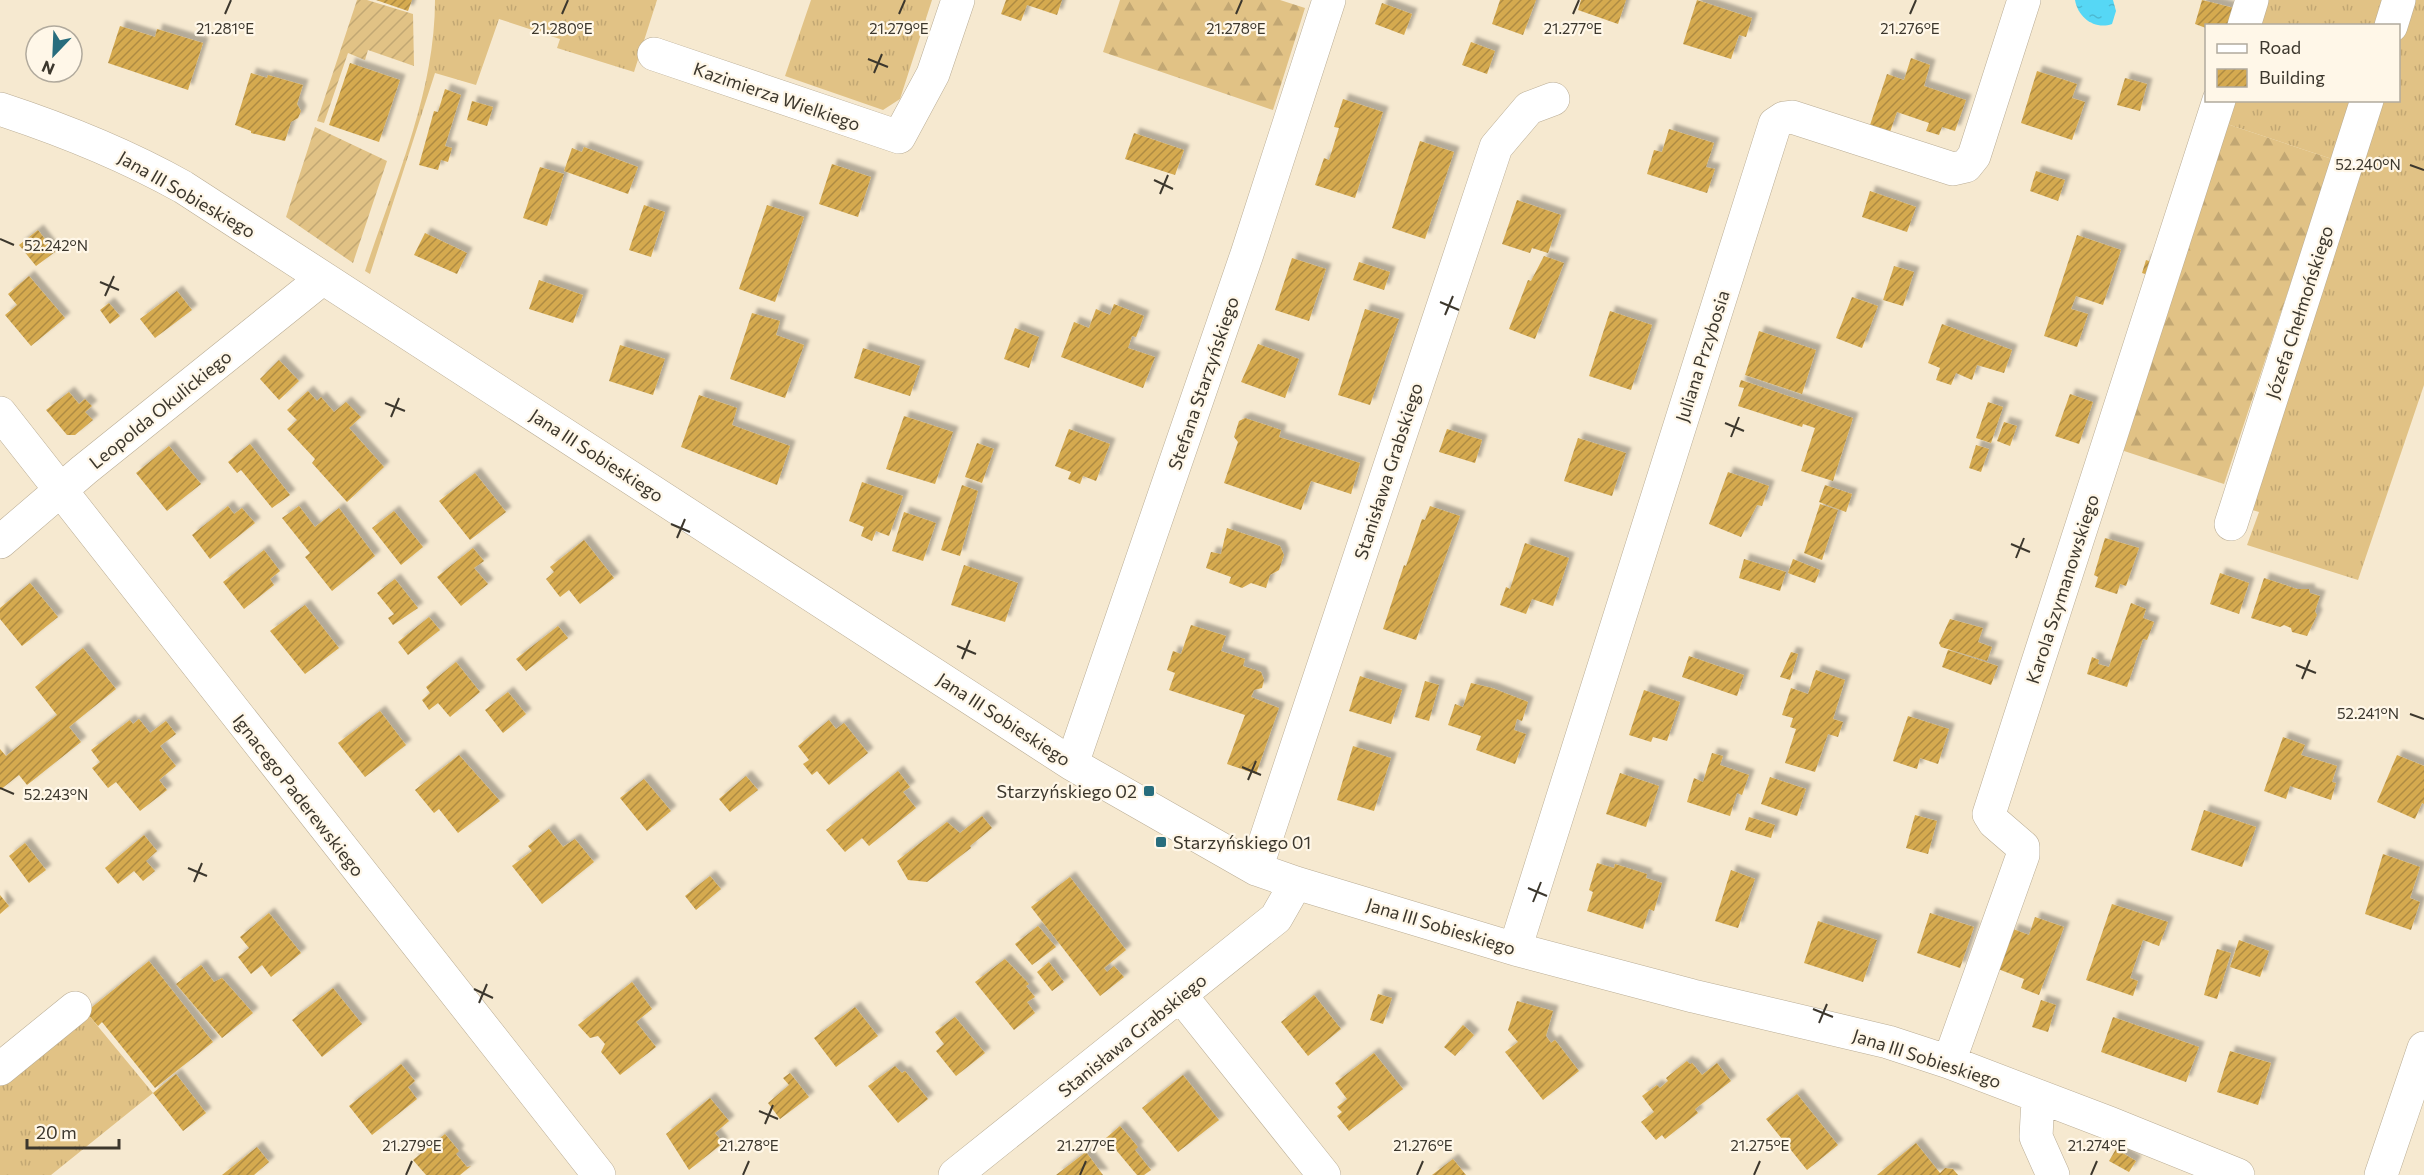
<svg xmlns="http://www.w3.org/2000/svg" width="2424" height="1175" viewBox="0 0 2424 1175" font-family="Commissioner,sans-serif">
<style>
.grass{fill:url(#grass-tufts)}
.forest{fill:url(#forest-firs)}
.garden{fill:url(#garden-furrows)}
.water{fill:url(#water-ripples)}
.building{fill:url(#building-hatch);filter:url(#shadow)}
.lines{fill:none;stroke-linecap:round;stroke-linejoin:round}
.minor-casing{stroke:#baad95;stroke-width:34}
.minor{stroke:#fff;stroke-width:33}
.ticks{fill:none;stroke:#3c372d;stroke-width:2}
.poi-dot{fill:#286d7d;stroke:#fff7e8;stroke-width:2}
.labels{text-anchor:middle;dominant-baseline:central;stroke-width:4.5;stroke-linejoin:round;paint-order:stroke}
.street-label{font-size:18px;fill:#3c372d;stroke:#fff7e8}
.poi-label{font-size:18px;fill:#3c372d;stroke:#fff7e8;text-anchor:end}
.ticks-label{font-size:15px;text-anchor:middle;fill:#3c372d;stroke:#fff7e8;stroke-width:4.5;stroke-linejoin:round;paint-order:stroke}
</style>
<defs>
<pattern id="grass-tufts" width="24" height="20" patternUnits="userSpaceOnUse" patternTransform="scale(1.5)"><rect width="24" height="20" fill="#e1c285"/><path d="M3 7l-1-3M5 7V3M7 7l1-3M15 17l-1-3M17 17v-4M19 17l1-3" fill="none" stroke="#c2a773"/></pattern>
<pattern id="forest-firs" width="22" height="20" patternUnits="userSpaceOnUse" patternTransform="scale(1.5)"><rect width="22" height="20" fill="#e1c285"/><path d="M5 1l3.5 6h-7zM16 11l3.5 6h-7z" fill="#c2a773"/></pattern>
<pattern id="garden-furrows" width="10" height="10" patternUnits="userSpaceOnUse" patternTransform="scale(1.5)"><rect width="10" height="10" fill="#e1c285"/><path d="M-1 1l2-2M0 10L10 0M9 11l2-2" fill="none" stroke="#c2a773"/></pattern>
<pattern id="water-ripples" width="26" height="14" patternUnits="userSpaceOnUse" patternTransform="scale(1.5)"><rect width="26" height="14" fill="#56d7f5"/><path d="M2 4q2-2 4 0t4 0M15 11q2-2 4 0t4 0" fill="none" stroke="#4cb9d2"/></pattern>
<pattern id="building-hatch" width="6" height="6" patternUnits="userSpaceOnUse" patternTransform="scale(1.5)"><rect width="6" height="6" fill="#d5aa50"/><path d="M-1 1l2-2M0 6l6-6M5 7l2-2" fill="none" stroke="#ae8b43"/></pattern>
<filter id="shadow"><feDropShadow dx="5.5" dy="-5.5" stdDeviation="1.5" flood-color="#0004"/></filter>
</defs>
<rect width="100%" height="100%" fill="#f6e9d0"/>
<path class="grass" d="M435 0H657L634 72 557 48 560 39 499 19 476 85 435 73 370 274 365 271C394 183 435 94 435 0Z
M811 0H932L900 99 883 110 785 76Z
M2260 0H2383L2375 25 2252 26Z
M2412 0H2424V385L2358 580 2247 545 2259 512 2249 509 2380 101 2398 100 2399 42Z
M2228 101H2351L2332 159 2221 122Z
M86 1012 153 1093 51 1175H0V1080Z"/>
<path class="forest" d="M1120 0H1280L1305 8 1273 110 1103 52Z
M2221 122 2332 159 2224 484 2115 448Z"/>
<path class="garden" d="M357 0H367L413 14 414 66 368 50 365 60 348 53 324 123 317 121Z
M315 127 387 161 353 263 286 217Z"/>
<path class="water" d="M2075 0H2113L2116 11 2112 24C2095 30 2078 18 2075 0Z"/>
<path class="building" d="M376 0H412L408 11Z
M1006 0H1062L1057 15 1027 5 1021 21 1001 14Z
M1500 0H1536L1523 35 1492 24Z
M1581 0H1626L1618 24 1578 10Z
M1697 0 1752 18 1746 37 1739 35 1731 59 1683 44Z
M2202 0 2234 8 2229 26H2206V28L2195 24Z
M1382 3 1412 14 1404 35 1375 24Z
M120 26 155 37 157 29 203 43 188 90 108 63Z
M1471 42 1495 51 1487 74 1462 65Z
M1911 58 1930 65 1924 86 1966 100 1955 131 1942 127 1939 135 1926 131 1929 123 1897 112 1890 132 1870 125 1887 74 1904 80Z
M350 63 400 80 379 142 329 125Z
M2037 71 2077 84 2072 98 2085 102 2072 140 2021 123Z
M251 73 267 78 268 75 303 85 297 104 301 111 298 118 291 122 285 141 251 133V131L235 125Z
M2125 78 2147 84 2140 111 2117 105Z
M445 89 461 95 445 146 452 148 448 162 441 160 438 170 419 165 434 111 438 112Z
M1343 99 1383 112 1355 198 1315 185 1324 158 1329 160 1339 128 1334 127Z
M472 101 493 107 487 126 467 120Z
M1669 129 1714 143 1706 167 1715 169 1707 193 1647 174 1654 150 1662 152Z
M1134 133 1184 150 1175 175 1125 159Z
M1420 141 1454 152 1425 239 1392 228Z
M584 147 638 167 628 194 564 171 572 148 582 152Z
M832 164 871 177 858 217 819 204Z
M540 167 564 174 547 226 523 218Z
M2036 171 2065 180 2058 201 2030 191Z
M1870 191 1916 207 1907 232 1862 217Z
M1517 200 1561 215 1548 253 1532 248 1530 253 1502 244Z
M644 205 665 212 651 257 629 250Z
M767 205 804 217 775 302 739 289Z
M38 230 55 252 36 266 19 245Z
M425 233 467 253 457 274 414 255Z
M2077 235 2121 250 2103 305 2076 296 2071 309 2088 314 2077 347 2044 336Z
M1544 256 1564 263 1535 339 1509 329 1528 280 1531 281Z
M1292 258 1326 269 1309 321 1275 310Z
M2146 260 2158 264 2154 277 2142 273Z
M1359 262 1390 272 1384 290 1353 280Z
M1894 266 1914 272 1903 306 1883 300Z
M29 276 65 318 31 346 5 315 17 305 8 294Z
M539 280 583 295 573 323 529 309Z
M177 291 192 310 155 338 140 319Z
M1852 297 1878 306 1862 348 1836 338Z
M109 303 120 316 110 324 100 310Z
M1114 304 1144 316 1136 337 1132 336 1128 348 1155 357 1143 388 1061 357 1074 322 1089 328 1096 309 1110 315Z
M1365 309 1399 319 1370 405 1338 395Z
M1610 311 1652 325 1631 390 1589 376Z
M752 313 780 321 776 335 804 345 785 398 730 379Z
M1942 324 2012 350 2004 373 1977 365 1972 380 1956 373 1951 385 1936 380 1940 368 1928 363Z
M1015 328 1039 337 1029 368 1004 359Z
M1759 331 1816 350 1802 394 1745 375Z
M1258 344 1299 359 1285 398 1241 382Z
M620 345 665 359 653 395 609 381Z
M863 348 920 366 910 396 854 378Z
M279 360 299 381 279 400 260 379Z
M1741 380 1853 418 1833 481 1801 471 1815 428 1803 424 1802 427 1738 406 1744 388 1739 387Z
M308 391 317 401 321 397 334 412 346 402 361 417 349 428 384 467 347 502 312 463 315 459 287 429 297 420 287 410Z
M69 392 79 404 85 399 92 406 85 412 93 420 75 435H67L46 410Z
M2070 394 2093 402 2079 444 2055 436Z
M699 395 737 408 732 425 790 446 777 485 681 447Z
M1988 402 2003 407 1991 443 1976 438Z
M904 416 953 432 935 484 886 469Z
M1245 418 1281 430 1279 437 1360 463 1351 494 1311 481 1301 510 1224 483 1238 442 1234 437 1239 421Z
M2004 422 2017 426 2010 446 1997 441Z
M1069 429 1110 444 1096 481 1083 476 1080 484 1068 479 1071 472 1055 466Z
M1447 429 1482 440 1475 463 1439 452Z
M1578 438 1626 453 1612 496 1564 481Z
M977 443 994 449 982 483 965 477Z
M250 444 290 495 272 508 241 470 237 473 228 462Z
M1976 445 1989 449 1981 472 1969 468Z
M169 446 201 484 167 511 136 473Z
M1728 472 1769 486 1762 506 1757 505 1741 537 1709 524Z
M475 473 506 512 470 540 439 501Z
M862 482 903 496 889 536 876 531 872 541 861 536 864 527 849 521Z
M962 485 978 491 960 556 941 550Z
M1825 485 1852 494 1846 512 1819 502Z
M1820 504 1838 510 1822 560 1804 553Z
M228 506 234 514 242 508 255 523 210 559 192 535Z
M299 506 315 527 339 508 375 556 332 591 305 557 310 553 282 518Z
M1430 506 1460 516 1416 640 1383 629 1404 565 1406 566 1422 519 1425 520Z
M394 511 423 547 401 565 372 528Z
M904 512 936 523 923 561 892 551Z
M1227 528 1280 546 1284 555 1279 570 1270 575 1266 588 1251 583 1242 588 1229 583 1231 577 1206 568 1211 552 1221 554Z
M2105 538 2139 548 2126 586 2120 584 2117 594 2095 587 2098 577 2094 575Z
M584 540 614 578 580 604 569 590 560 597 546 579 554 572 550 567Z
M1525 543 1569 558 1553 606 1532 599 1526 614 1500 605 1506 587 1510 589Z
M473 548 484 561 474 568 488 584 461 606 437 577Z
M264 550 280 571 270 579 274 585 244 609 223 582Z
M1744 559 1786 572 1780 591 1739 578Z
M1793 559 1820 570 1815 583 1788 573Z
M964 565 1018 583 1005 622 951 605Z
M2220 573 2249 583 2239 614 2210 604Z
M2264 578 2297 589H2309L2310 593 2320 596 2315 611 2317 615 2307 636 2292 632 2291 628 2284 625 2280 627 2251 618Z
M395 579 418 608 393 625 388 618 394 614 377 593Z
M30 583 58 617 22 646 0 619V608Z
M2131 603 2146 609 2143 618 2154 622 2147 640 2143 639 2127 687 2087 674 2092 657 2099 660 2098 664 2109 667Z
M305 605 339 648 305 674 270 631Z
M429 617 440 630 408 655 398 642Z
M1950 619 1983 628 1978 642 1992 647 1987 661 1941 647 1939 643Z
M1191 625 1226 636 1221 651 1245 659 1243 666 1261 672 1264 680 1262 688 1254 690 1251 697 1279 708 1256 774 1227 764 1245 715 1169 690 1175 673 1167 670 1173 651 1181 654Z
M558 626 568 638 526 671 516 659Z
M83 648 116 689 69 727 81 742 27 785 19 775 0 790V749L6 756 57 715 35 687Z
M1948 650 1998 666 1991 685 1942 667Z
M1791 652 1798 654 1790 680 1780 677Z
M1689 656 1744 675 1737 696 1682 677Z
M456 662 480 692 450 717 438 703 429 710 422 700 430 693 426 687Z
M1816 670 1845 680 1833 719 1843 722 1838 737 1828 734 1815 772 1785 763 1796 729 1790 727 1793 718 1782 715 1791 688 1808 694Z
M1360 676 1402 690 1391 724 1349 711Z
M1425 681 1439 685 1429 721 1415 717Z
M1471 683 1492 688 1528 702 1522 721 1517 719 1514 730 1526 734 1515 764 1476 750 1481 736 1448 725 1455 704 1463 707Z
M1644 690 1680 702 1667 741 1653 737 1651 742 1629 735Z
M508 692 526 714 503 733 485 710Z
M380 711 406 745 365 777 338 743Z
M1908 716 1949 729 1938 764 1920 758 1917 769 1893 761Z
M139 719 150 733 166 721 176 734 160 746 176 766 159 780 167 790 140 811 116 782 108 788 92 768 100 762 91 750 130 720 133 724Z
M829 720 836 729 844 723 868 753 829 785 817 771 812 775 803 764 809 760 798 746Z
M2283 737 2305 745 2301 755 2337 766 2332 782 2336 783 2331 800 2290 786 2286 799 2264 791Z
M1353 746 1391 758 1374 811 1337 800Z
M1712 753 1723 756 1720 765 1749 775 1742 795 1737 793 1730 816 1687 802 1694 778 1703 782Z
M459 755 500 801 458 833 439 809 434 813 415 790Z
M2397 755 2424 766V804L2422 803 2415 819 2377 802Z
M898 771 910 787 903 792 916 808 869 846 862 838 845 852 826 830Z
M1620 773 1659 786 1646 827 1606 814Z
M746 776 758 790 730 812 719 799Z
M1770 777 1806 789 1797 816 1761 804Z
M644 779 671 811 647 831 620 798Z
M2204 810 2256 827 2242 867 2191 850Z
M1915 815 1937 821 1928 854 1906 848Z
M982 816 992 828 970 846 971 848 927 882 908 880 897 861 947 822 960 833Z
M1749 817 1775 825 1771 838 1745 830Z
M549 829 563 847 575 839 594 862 542 904 512 866 532 851 528 846Z
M144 835 157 851 146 861 155 871 143 881 134 871 118 884 105 868Z
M25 843 46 870 29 883 9 856Z
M2383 854 2420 867 2410 898 2420 902 2411 930 2365 914Z
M1597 863 1614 868 1615 864 1647 874 1646 878 1662 883 1654 911 1649 909 1643 929 1587 911 1593 892 1589 890Z
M1731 870 1755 879 1738 928 1715 921Z
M710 876 721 889 696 910 685 896Z
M1070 877 1126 950 1104 968 1107 972 1114 966 1124 977 1100 996 1031 907Z
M0 895 9 906 0 914Z
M2112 904 2168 922 2159 946 2143 940 2130 978 2138 981 2133 996 2086 980Z
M269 913 301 953 271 977 262 965 251 974 238 957 249 948 240 937Z
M1930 913 1974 927 1960 968 1917 953Z
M2035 917 2064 927 2039 995 2021 988 2024 979 1998 969 2013 929 2029 935Z
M1818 921 1877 940 1863 982 1804 963Z
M1038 926 1056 947 1032 965 1015 944Z
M2239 940 2269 951 2260 977 2230 967Z
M2217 949 2231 953 2217 999 2204 995Z
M1005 959 1029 984 1026 986 1035 997 1027 1002 1035 1013 1014 1030 975 982Z
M149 961 213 1042 155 1088 102 1022 98 1026 86 1012Z
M1049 962 1064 982 1052 991 1037 972Z
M201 965 214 982 222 978 253 1013 222 1038 176 984Z
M632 982 652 1009 636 1022 656 1047 620 1075 601 1052 605 1044 598 1036 590 1038 578 1025Z
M333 988 362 1024 322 1057 292 1020Z
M1378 994 1392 998 1383 1024 1370 1020Z
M1314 995 1341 1029 1308 1056 1281 1022Z
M2041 1000 2056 1005 2048 1032 2032 1027Z
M1517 1001 1553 1011 1546 1036 1551 1043 1555 1040 1579 1071 1543 1100 1505 1052 1518 1042 1508 1030Z
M855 1007 878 1036 836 1067 814 1038Z
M955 1017 985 1053 956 1076 936 1051 944 1044 935 1032Z
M2113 1017 2199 1047 2186 1082 2101 1052Z
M1463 1025 1474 1035 1455 1056 1444 1047Z
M2230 1051 2271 1063 2258 1105 2217 1092Z
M1374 1053 1403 1089 1349 1131 1337 1116 1342 1112 1337 1107 1347 1099 1335 1083Z
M1687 1061 1690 1064 1692 1063 1702 1075 1717 1063 1731 1081 1695 1109 1698 1113 1665 1139 1662 1135 1656 1140 1641 1122 1654 1112 1642 1096 1657 1085 1660 1088 1668 1081 1666 1078Z
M401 1064 415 1081 408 1087 417 1099 372 1135 349 1106Z
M895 1066 902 1073 905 1071 928 1099 898 1123 868 1086Z
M790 1073 809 1097 780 1119 768 1103 789 1085 783 1078Z
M176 1074 206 1113 183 1131 153 1093Z
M1183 1075 1219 1120 1178 1152 1142 1108Z
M1797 1094 1838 1145 1807 1170 1766 1119Z
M710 1098 729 1121 715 1133 723 1143 689 1170 666 1134Z
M1120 1126 1138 1147 1135 1150 1151 1170 1144 1175H1137L1106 1138Z
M445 1134 459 1151 456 1154 467 1167 471 1166 460 1175H426L413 1160Z
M1916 1143 1940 1173 1945 1168 1953 1169 1958 1175H1877Z
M257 1147 269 1162 254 1175H222Z
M2116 1149 2136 1161 2129 1172 2109 1161Z
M1086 1152 1103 1175H1056Z
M1453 1159 1466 1175H1432Z"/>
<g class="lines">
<g class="minor-casing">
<path id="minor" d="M2244 26 2252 0
M2391 26 2399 0
M654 54 899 137 933 74 958 0
M0 109C64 130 124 154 183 187L1072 764 1256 869 1296 883 1515 949 1693 996 1888 1042 1949 1062 2109 1123 2238 1175
M0 413 599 1175
M2231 524 2367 100
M0 542 84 470 323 278
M1072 764 1247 254 1329 0
M1256 869 1496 147 1529 108 1553 99
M1515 949 1775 124 1784 118 1792 117 1953 169 1966 166 1974 156 2024 0
M1181 996 1324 1175
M1949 1062 2023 855V847L1994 822 1989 814 2219 100
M0 1069 75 1008
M2038 1098 2036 1137 2053 1175
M955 1175 1276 918 1296 883
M2381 1175 2424 1048"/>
</g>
<use href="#minor" class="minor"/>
</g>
<path class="ticks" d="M225 14 231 0M562 14 568 0M899 14 905 0M1236 14 1242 0M1573 14 1579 0M1910 14 1916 0M868 59 888 67M874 73 882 54M2410 165 2424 170M1154 180 1173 189M1160 194 1168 175M0 239 14 245M100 282 119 290M105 296 114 276M1440 302 1459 310M1445 315 1453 296M385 403 405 411M391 417 399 398M1725 423 1744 431M1731 437 1739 417M671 524 690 532M677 538 685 519M2011 544 2030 552M2016 558 2024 538M957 646 976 654M962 659 970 640M2296 665 2316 673M2302 679 2310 660M2410 714 2424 719M1242 767 1261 775M1248 780 1256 761M0 788 14 794M188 868 207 876M194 882 202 863M1528 888 1547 896M1533 902 1541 882M474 989 493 998M479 1003 487 984M1813 1009 1833 1017M1819 1023 1827 1004M759 1111 778 1119M765 1124 773 1105M406 1175 412 1161M743 1175 749 1161M1080 1175 1086 1161M1417 1175 1423 1161M1754 1175 1760 1161M2091 1175 2097 1161"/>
<g class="poi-dot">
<rect x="1143" y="785" width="12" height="12" rx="3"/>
<rect x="1155" y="836" width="12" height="12" rx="3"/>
</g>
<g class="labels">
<g class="street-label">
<text transform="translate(777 96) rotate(19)">Kazimierza Wielkiego</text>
<text transform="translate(187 194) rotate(30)">Jana III Sobieskiego</text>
<text transform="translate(2299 312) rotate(-72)">Józefa Chełmońskiego</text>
<text transform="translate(1702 356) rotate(-72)">Juliana Przybosia</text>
<text transform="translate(1203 383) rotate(-71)">Stefana Starzyńskiego</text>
<text transform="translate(160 409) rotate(-39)">Leopolda Okulickiego</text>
<text transform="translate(597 455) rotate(33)">Jana III Sobieskiego</text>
<text transform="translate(1388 471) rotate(-72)">Stanisława Grabskiego</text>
<text transform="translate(2062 589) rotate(-72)">Karola Szymanowskiego</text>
<text transform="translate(1004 719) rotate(33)">Jana III Sobieskiego</text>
<text transform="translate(299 795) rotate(52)">Ignacego Paderewskiego</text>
<text transform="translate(1441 926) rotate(17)">Jana III Sobieskiego</text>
<text transform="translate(1132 1035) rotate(-39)">Stanisława Grabskiego</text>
<text transform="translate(1927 1058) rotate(18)">Jana III Sobieskiego</text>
</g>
<g class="poi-label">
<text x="1137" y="791">Starzyńskiego 02</text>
<text x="1173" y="842" text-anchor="start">Starzyńskiego 01</text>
</g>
</g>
<g class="ticks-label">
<text x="225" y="34">21.281°E</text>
<text x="562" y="34">21.280°E</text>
<text x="1236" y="34">21.278°E</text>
<text x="1573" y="34">21.277°E</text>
<text x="899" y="34">21.279°E</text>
<text x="1910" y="34">21.276°E</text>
<text x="2368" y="170">52.240°N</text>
<text x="56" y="251">52.242°N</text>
<text x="2368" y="719">52.241°N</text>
<text x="56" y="800">52.243°N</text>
<text x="412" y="1151">21.279°E</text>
<text x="749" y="1151">21.278°E</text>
<text x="1086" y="1151">21.277°E</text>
<text x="1423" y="1151">21.276°E</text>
<text x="1760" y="1151">21.275°E</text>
<text x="2097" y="1151">21.274°E</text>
</g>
<rect x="2205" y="24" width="195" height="78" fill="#fff7e8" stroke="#b1aa9d" stroke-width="1.5"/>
<rect x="2217" y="44" width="30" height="9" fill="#ffffff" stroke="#b1aa9d" stroke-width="1.5"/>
<text x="2259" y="54" font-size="18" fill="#3c372d">Road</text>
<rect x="2217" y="69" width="30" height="18" fill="url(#building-hatch)" stroke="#b1aa9d" stroke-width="1.5"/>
<text x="2259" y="84" font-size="18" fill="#3c372d">Building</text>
<g transform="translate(54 54) rotate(203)"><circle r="28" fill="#fff7e8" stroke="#b1aa9d" stroke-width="1.5"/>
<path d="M0-4.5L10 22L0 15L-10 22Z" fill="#286d7d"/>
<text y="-9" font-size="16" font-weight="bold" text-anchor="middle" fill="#3c372d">N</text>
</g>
<path d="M27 1139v9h92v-9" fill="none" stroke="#3c372d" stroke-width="3"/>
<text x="36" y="1139" font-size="18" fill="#3c372d" stroke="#fff7e8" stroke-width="4.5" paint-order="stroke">20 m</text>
</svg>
